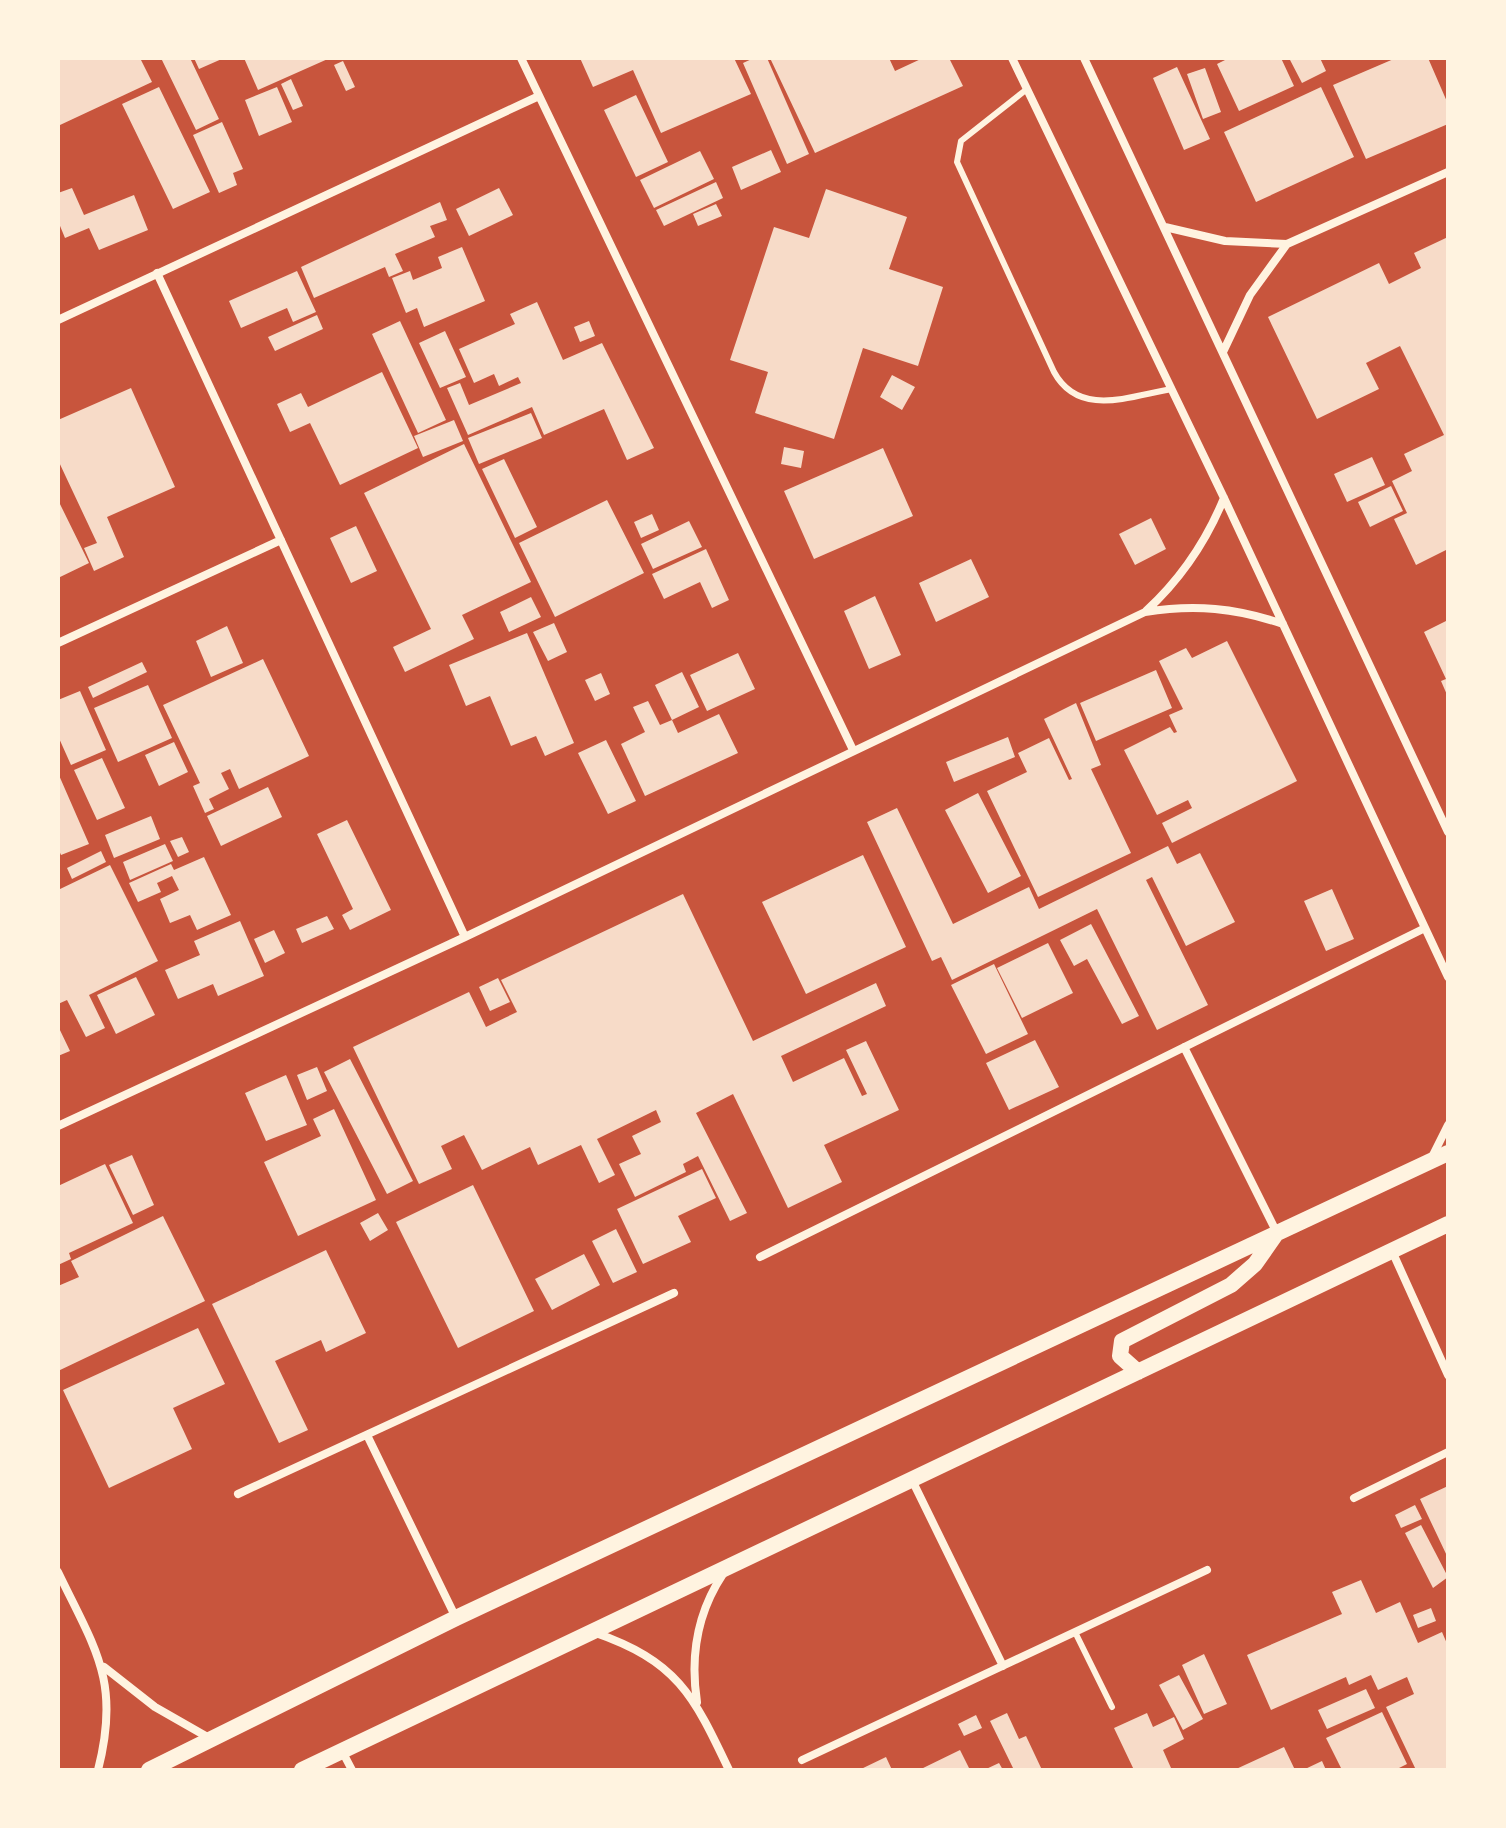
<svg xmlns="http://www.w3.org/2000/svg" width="1506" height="1828" viewBox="0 0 1506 1828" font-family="'Titillium Web',sans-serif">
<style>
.building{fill:#f7dbc8}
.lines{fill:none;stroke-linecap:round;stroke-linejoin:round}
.service{stroke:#fff3e0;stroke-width:6}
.minor{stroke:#fff3e0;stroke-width:8}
.secondary{stroke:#fff3e0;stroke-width:16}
</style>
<rect width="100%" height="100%" fill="#c8553d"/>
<path class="building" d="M58 58H140L152 82 60 125Z
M161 58H190L219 119 196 130Z
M194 58H224L199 69Z
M244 58H330L258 90Z
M580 58H734L751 94 661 133 633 70 593 87Z
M754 58H767L809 154 787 164 743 63Z
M770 58H889L895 71 923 58H949L963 86 815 153Z
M1229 58H1281L1294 86 1239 111 1217 64Z
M1289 58H1320L1326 71 1302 83Z
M1396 58H1428L1448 104V124L1366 159 1333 85Z
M343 61 355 87 346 91 334 65Z
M1177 67 1210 139 1184 150 1153 78Z
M1205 68 1221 112 1203 119 1187 74Z
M291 79 303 106 293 110 281 84Z
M159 87 210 192 173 209 122 104Z
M277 87 292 122 259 136 245 100Z
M1321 87 1354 157 1256 202 1224 132Z
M636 95 668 162 636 177 604 110Z
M222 122 243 169 233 173 237 185 219 193 193 135Z
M771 150 781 172 741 190 732 167Z
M700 151 714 179 654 208 640 180Z
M716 182 723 198 664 226 656 210Z
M72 188 84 215 134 195 148 230 99 250 89 228 65 238 58 221V193Z
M499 188 513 215 469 236 456 209Z
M826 189 907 217 889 269 943 287 918 366 863 348 834 439 755 413 768 372 730 360 774 227 809 238Z
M440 202 447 220 430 226 435 237 395 254 403 271 389 277 385 267 314 298 301 267Z
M716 204 722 216 698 226 693 214Z
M1448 237V549L1416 565 1394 519 1407 513 1392 481 1412 471 1404 454 1444 435 1400 346 1366 363 1379 389 1317 419 1268 317 1379 263 1389 284 1421 268 1414 253Z
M462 247 485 301 424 327 417 308 406 313 392 278 410 271 413 280 442 268 438 257Z
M297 271 316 312 293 322 287 308 241 328 229 301Z
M537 302 563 360 602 343 654 448 627 460 604 409 544 435 532 407 468 435 447 388 460 383 469 405 521 383 518 377 499 386 494 374 474 383 459 349 515 324 510 314Z
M317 315 323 329 275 351 268 337Z
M400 321 446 420 418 433 372 334Z
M589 321 595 336 580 342 574 327Z
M445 331 466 377 440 388 419 343Z
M382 372 418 448 340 485 310 423 290 432 277 404 301 393 308 407Z
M892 375 915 387 902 410 880 397Z
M131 388 175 487 107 517 124 557 94 571 84 548 97 543 58 460V420Z
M531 413 542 438 479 464 468 438Z
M454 420 463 441 423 457 414 436Z
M464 444 531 582 462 615 474 639 405 672 393 647 431 629 364 493Z
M784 447 804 451 801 468 781 464Z
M883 448 913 516 814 559 784 491Z
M1372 457 1385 485 1347 502 1334 474Z
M504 459 537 527 515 538 482 469Z
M1391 486 1403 511 1370 527 1358 502Z
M58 500 89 563 58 578Z
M607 500 644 573 555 617 519 543Z
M652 514 659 530 641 538 634 522Z
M1151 518 1166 549 1135 565 1119 534Z
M689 521 702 547 653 569 641 544Z
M356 526 377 571 351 583 330 538Z
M706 549 729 600 712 608 700 582 664 599 652 574Z
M971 559 989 597 936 622 919 583Z
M875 596 901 655 869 669 844 611Z
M531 597 541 617 509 632 500 612Z
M1448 620V697L1441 681 1446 679 1424 632Z
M554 623 567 652 548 661 533 632Z
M227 626 243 663 211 677 196 641Z
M527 633 574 743 545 756 536 736 511 746 490 696 466 706 449 665Z
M1227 641 1297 781 1172 843 1162 823 1192 808 1188 800 1157 815 1124 750 1170 727 1174 733 1177 732 1169 715 1183 709 1159 661 1186 648 1192 658Z
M738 653 755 689 707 711 690 675Z
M263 659 309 756 239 789 230 769 221 773 229 789 209 799 214 809 205 813 193 786 200 783 163 705Z
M142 662 147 672 93 698 88 687Z
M1156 670 1172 708 1096 741 1080 703Z
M682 672 699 707 672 720 678 733 719 714 738 753 645 796 621 744 645 732 633 707 648 701 660 725 672 720 655 685Z
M601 673 610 694 595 701 585 680Z
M148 685 172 738 118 762 94 708Z
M80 691 106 750 71 765 58 736V700Z
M1076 703 1101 765 1091 769 1131 853 1038 897 987 791 1027 772 1018 753 1049 738 1069 780 1072 779 1044 719Z
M1008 737 1015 757 954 782 946 762Z
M606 740 636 801 608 814 578 753Z
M174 742 188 772 159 786 145 755Z
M102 758 125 808 97 820 74 770Z
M58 773 89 844 61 855 58 848Z
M268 787 282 817 221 846 207 816Z
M978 793 1021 876 988 893 945 810Z
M897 808 953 924 1029 887 1039 909 1168 846 1177 864 1200 853 1235 922 1186 946 1152 877 1146 880 1208 1005 1157 1030 1097 909 952 980 941 957 932 961 867 822Z
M151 816 160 839 114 858 105 835Z
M347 820 391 910 350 930 342 915 353 909 317 834Z
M182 837 189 852 178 857 170 841Z
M165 844 173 861 130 880 123 862Z
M101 851 106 862 72 879 67 868Z
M863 855 906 947 806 994 762 902Z
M204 857 231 915 197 930 190 915 170 923 160 899 179 890 172 876 157 883 161 892 138 902 129 883 171 864 174 870Z
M110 865 158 961 89 995 105 1028 86 1037 67 1000 58 1004V890Z
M1332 889 1354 939 1326 951 1304 901Z
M683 894 753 1041 876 983 886 1006 781 1056 793 1082 844 1058 862 1096 867 1094 846 1050 866 1041 899 1110 824 1145 842 1182 788 1208 733 1094 696 1113 747 1213 730 1221 698 1156 683 1164 686 1172 635 1197 619 1164 641 1154 632 1136 661 1122 656 1110 597 1139 615 1175 599 1183 581 1145 538 1165 530 1147 482 1170 464 1135 441 1146 452 1169 419 1184 353 1047 469 992 486 1027 517 1012 501 980Z
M327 916 334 929 302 943 296 929Z
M240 921 264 976 218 996 213 984 178 999 165 970 200 955 194 941Z
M1091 924 1139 1016 1122 1024 1087 959 1074 966 1060 940Z
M274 930 285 953 265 963 254 939Z
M1048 943 1073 993 1022 1018 997 968Z
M994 964 1028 1034 986 1054 951 985Z
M136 977 155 1015 116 1034 97 995Z
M498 978 510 1002 490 1011 479 987Z
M58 1026 70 1051 58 1056Z
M1035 1040 1059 1087 1009 1110 986 1063Z
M350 1059 413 1181 387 1194 324 1072Z
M317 1067 327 1091 307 1100 297 1075Z
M286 1075 307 1125 266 1141 245 1093Z
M334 1109 376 1200 298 1236 264 1162 321 1136 313 1119Z
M132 1155 154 1205 133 1215 109 1165Z
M105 1164 133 1223 69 1253 71 1259 58 1265V1186Z
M702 1169 716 1198 678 1216 691 1242 643 1264 617 1209Z
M473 1185 534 1311 458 1348 396 1222Z
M378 1213 388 1230 370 1241 360 1223Z
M163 1216 205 1301 58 1371V1286L79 1277 71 1261Z
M616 1229 637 1272 613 1283 592 1241Z
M326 1250 366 1333 326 1352 321 1340 275 1361 308 1430 279 1443 212 1304Z
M584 1254 600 1285 552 1310 535 1279Z
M198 1328 225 1384 173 1408 192 1449 109 1488 63 1390Z
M1448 1486 1446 1528 1448 1558 1420 1499Z
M1415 1505 1422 1519 1401 1528 1395 1515Z
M1421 1525 1448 1577 1433 1588 1405 1533Z
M1361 1580 1376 1613 1400 1602 1418 1643 1442 1632 1448 1646V1770H1416L1386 1707 1414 1694 1407 1677 1378 1690 1371 1675 1349 1685 1346 1677 1271 1710 1247 1655 1342 1614 1332 1592Z
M1431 1608 1436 1621 1418 1628 1413 1615Z
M1204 1654 1227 1704 1204 1714 1182 1665Z
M1179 1675 1203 1719 1183 1730 1159 1685Z
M1366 1689 1375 1708 1327 1729 1318 1710Z
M1382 1712 1407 1764 1395 1770H1342L1326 1738Z
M1007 1713 1019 1739 1026 1736 1042 1770H1014L990 1721Z
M1147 1713 1153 1727 1174 1717 1184 1739 1163 1750 1171 1768 1166 1770H1134L1114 1728Z
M976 1715 982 1728 964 1736 958 1724Z
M1284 1747 1295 1770H1234Z
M960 1750 970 1770H919Z
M886 1757 892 1770H859Z
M1322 1761 1326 1770H1303Z
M999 1763 1003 1770H984Z"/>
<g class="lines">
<path class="service" d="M1027 89 961 141 957 162 1054 372C1079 418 1130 396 1172 389
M1075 1632 1112 1707"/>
<path class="minor" d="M521 58 853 750
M1012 58 1224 498 1448 977
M1084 58 1448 832
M1165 227 1225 241 1287 244 1448 172
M157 273 465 937
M58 320 539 96
M1223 352 1250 295 1287 244
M1146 611C1182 578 1206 542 1224 498
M58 643 281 540
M1184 1047 1277 1233
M58 1126 465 937 1145 612C1195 604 1236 608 1283 624
M1432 1157 1448 1125
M1392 1251 1448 1375
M760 1257 1425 928
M367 1435 456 1618
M912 1480 1003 1666
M238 1494 674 1293
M1354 1498 1448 1452
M58 1572C95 1649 121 1681 98 1770
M593 1632C677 1661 693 1694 729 1770
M104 1667 155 1707 211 1739
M697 1702C690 1656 697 1613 723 1574
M342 1751 352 1770
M802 1760 1207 1570"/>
<path class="secondary" d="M1138 1372 1120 1356 1122 1341 1231 1285 1255 1264 1276 1234
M149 1770 456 1618 1448 1153
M302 1770 1448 1224"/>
</g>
<rect width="1506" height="1828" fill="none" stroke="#fff3e0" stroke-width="120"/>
</svg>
